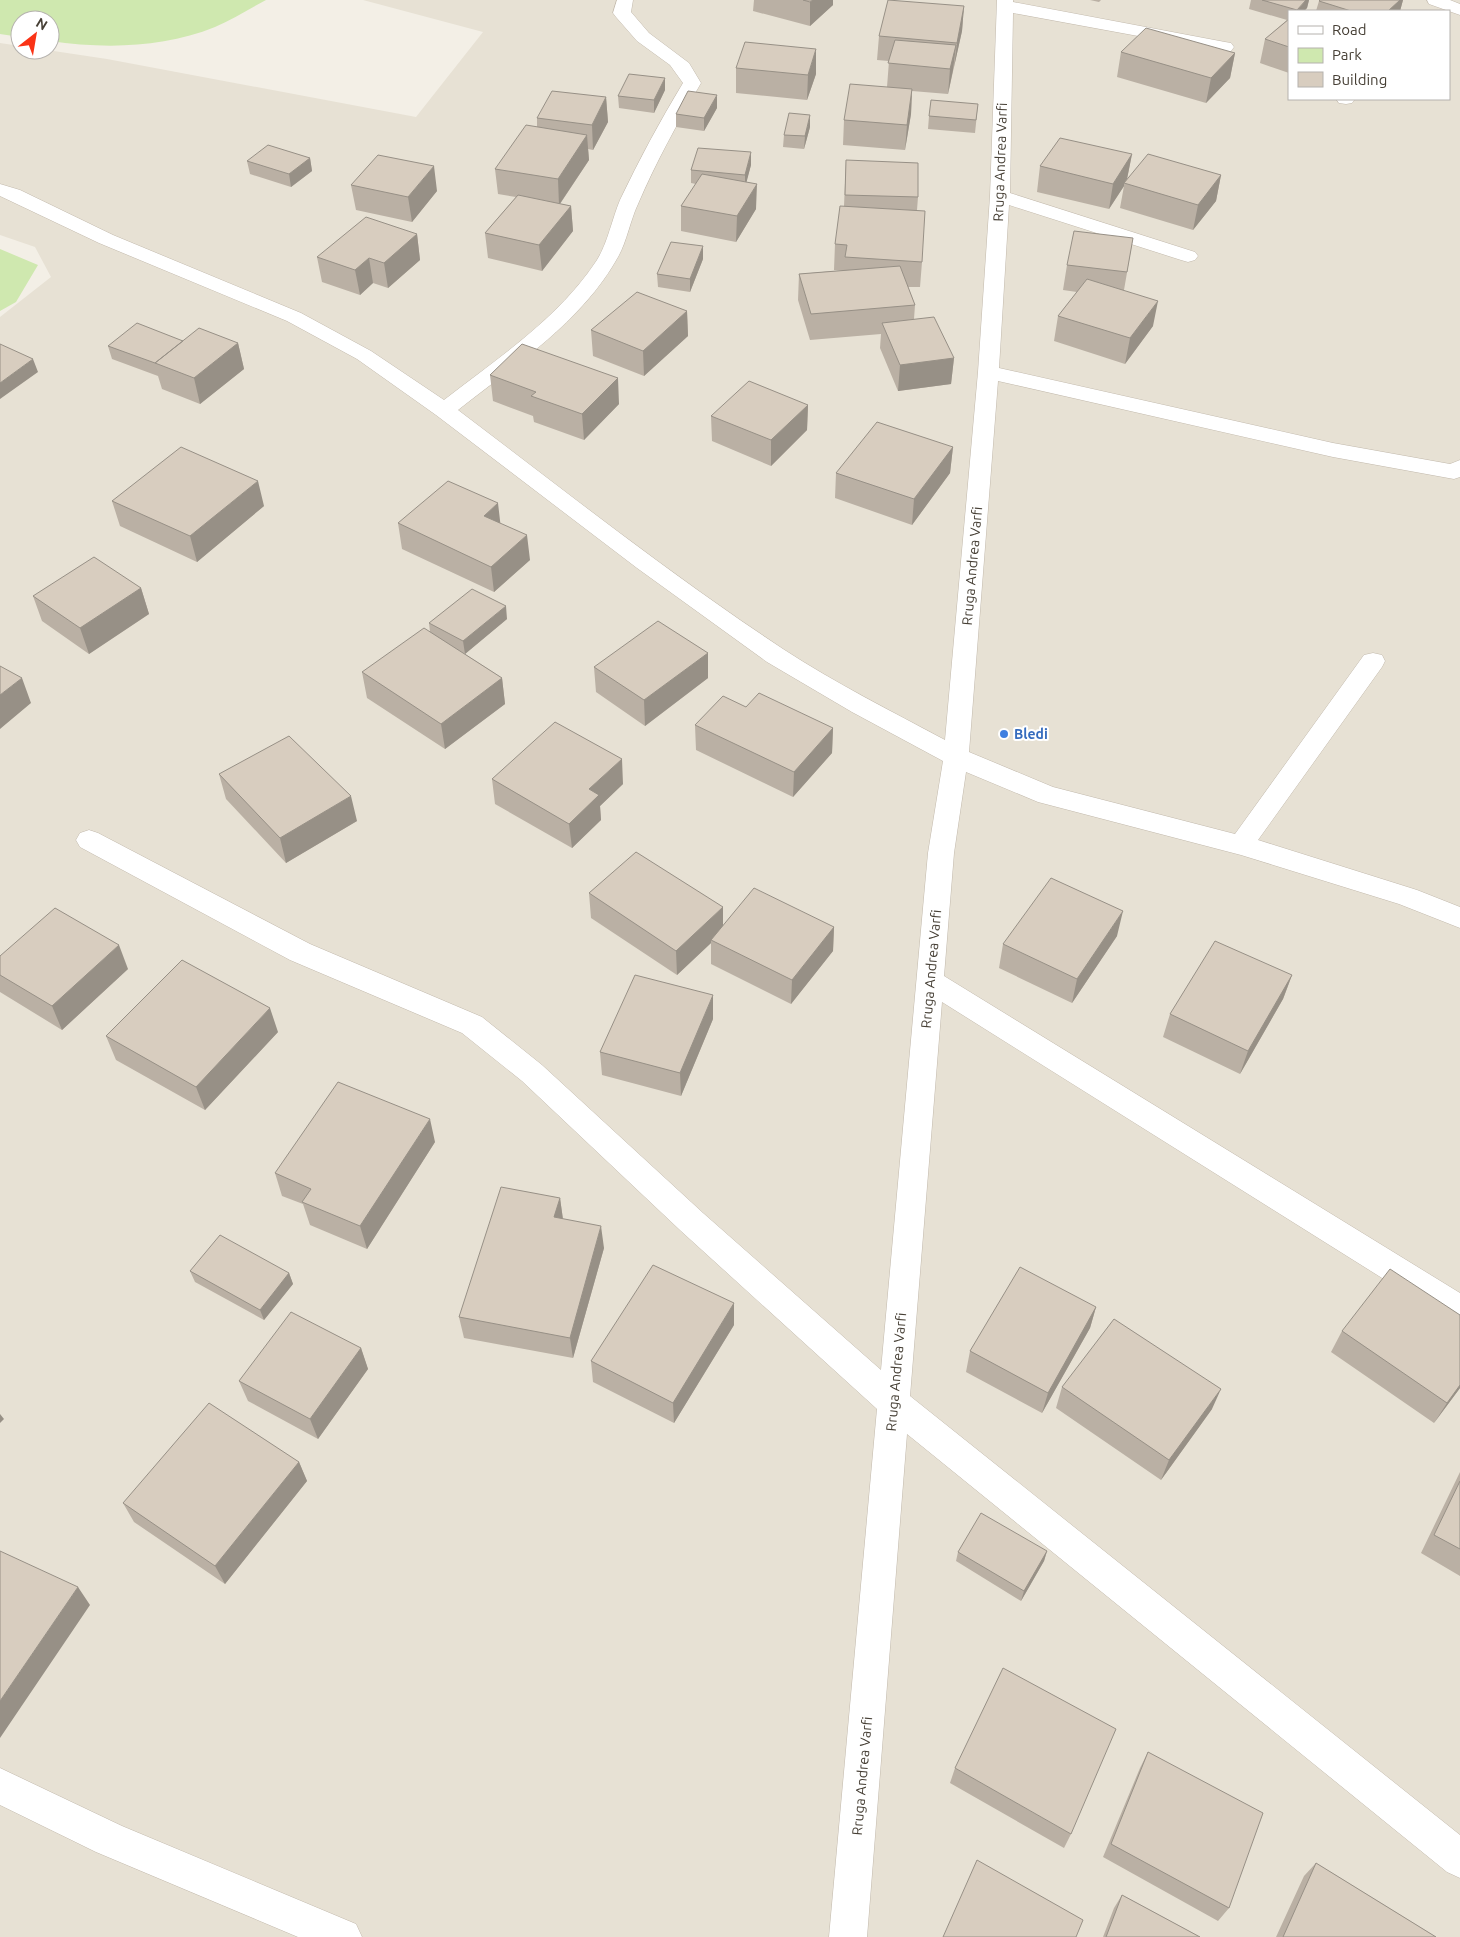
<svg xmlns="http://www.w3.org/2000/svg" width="1460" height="1937" viewBox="0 0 1460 1937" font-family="Ubuntu,sans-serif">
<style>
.residential{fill:#e7e1d4;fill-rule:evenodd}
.green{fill:#cfe8af}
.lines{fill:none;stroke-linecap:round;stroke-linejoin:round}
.minor-casing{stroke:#c2b9ac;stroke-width:1}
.minor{fill:#fff;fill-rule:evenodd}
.wall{fill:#bab0a4}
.shaded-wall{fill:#979086}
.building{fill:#d8cdbf;stroke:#979086}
.shop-dot{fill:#3f7fe0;stroke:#fff;stroke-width:2}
.labels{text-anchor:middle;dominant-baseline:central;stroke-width:4;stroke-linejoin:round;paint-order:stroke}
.street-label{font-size:14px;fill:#463f35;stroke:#fff}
.shop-label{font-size:14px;font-weight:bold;fill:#366cbe;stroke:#fff;text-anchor:start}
</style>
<rect width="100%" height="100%" fill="#f3efe6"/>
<path class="residential" d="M363 0H1460V1937H0V317L51 277 35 247 0 235V43L20 46V50H47L107 59 416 117 483 32ZM1289 11H1449V99H1289Z"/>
<path class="green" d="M0 0H266C249 9 232 20 215 27 163 48 105 49 50 41V20H20V37L0 34Z
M0 249 38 265 16 302 0 311Z"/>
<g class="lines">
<g class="minor-casing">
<path id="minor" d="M617 0H633L631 12 649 33 689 63 701 83C678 122 656 162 638 204 630 221 627 241 618 257 582 322 515 365 458 410 565 491 671 575 783 649 835 683 891 711 945 740L978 372 990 196 997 0H1013V2L1225 42 1231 43 1234 47 1231 51 1225 52 1013 13 1010 193 1195 252 1198 256 1195 260 1188 262 1181 260 1009 205 999 368 1333 443 1450 464 1460 460V477L1454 479 1333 457 998 381 969 752 1053 787 1235 834 1364 655 1373 653 1382 655 1385 661 1382 667 1258 840 1417 890 1460 907V928L1399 904 1241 855 1038 802 966 772 954 853 944 976 1460 1293V1324L1449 1320 942 1002 910 1396 1460 1835V1878L1447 1872 907 1434 867 1937H829L877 1409 681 1231 522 1081 462 1033 290 960 80 847 76 840 80 833 89 830 98 833 310 944 482 1017 542 1065 703 1213 881 1370 928 853 943 761 852 712 767 662 637 568 436 415 357 359 287 321 99 243 0 196V184L20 190 113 235 301 313 371 351 444 400C498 358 559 318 597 260 608 242 612 219 620 200 639 160 660 121 683 83L670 65 637 41 616 17 613 13Z
M1427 0H1450L1460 4V15L1429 4Z
M1336 99H1355L1352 103 1346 104 1339 103Z
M0 1768 122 1826 356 1924 362 1937H298L96 1852 0 1805Z"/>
</g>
<use href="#minor" class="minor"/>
</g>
<path class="wall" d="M754 0H833V5L810 26 753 11Z
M1090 0H1101L1099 2Z
M1251 0H1309L1307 8 1304 11H1289V73L1260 63 1265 39 1287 20 1249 9Z
M1403 0 1400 11H1316L1319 1Z
M964 6 962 31 948 94 912 91 911 114 905 150 843 145 844 120 887 87 889 61 877 60 879 36Z
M1121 52 1235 53 1230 78 1206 103 1117 77Z
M736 68 816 74 807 100 736 93Z
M665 78V90L654 113 619 108 618 96Z
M606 97 608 122 593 150 588 149 589 160 560 204 571 206 573 231 542 271 488 258 485 233 516 197 498 194 495 169 537 127V118Z
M978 104 975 133 928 129 929 116Z
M717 108 704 131 676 127V114Z
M810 127 804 149 783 147 784 135Z
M1132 154 1127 179 1221 175 1216 201 1193 230 1120 208 1124 186 1109 209 1037 192 1040 166Z
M310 158 312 171 291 187 250 174 247 161Z
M846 160 918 197 917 210 922 262 920 287H908L915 305 914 319 954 358 951 384 898 391 880 348 881 334 810 340 798 300 799 274 845 270H834L835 244 844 206Z
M751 165 746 182 756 209 736 242 681 231V206L696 184 691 183V170Z
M351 185 437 191 412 222 356 210Z
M417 234 420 260 388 288 373 283 360 295 322 282 317 257Z
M1133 238 1124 290 1153 326 1125 364 1054 341 1058 316 1077 292 1063 290 1067 265Z
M703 259 690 292 658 287 657 274Z
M687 311 688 336 644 376 593 356 591 330Z
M183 341 238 343 244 369 200 404 162 389 158 376 112 359 108 346Z
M490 375 619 404 584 440 534 422 533 416 493 401Z
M808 405 807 430 771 466 712 441 711 416Z
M953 447 950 473 912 525 835 498 836 473Z
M112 501 264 506 197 562 120 526Z
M398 523H500L530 560 494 592 402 549Z
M141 588 149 614 89 654 42 621 33 596Z
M507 619 465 654 502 678 505 704 445 749 367 698 362 672 430 632 429 623Z
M708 653V678L645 726 596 692 594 667Z
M695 725 833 728 832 753 793 797 696 750Z
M219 774 357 821 286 863 226 799Z
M492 779 623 784 600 806 601 820 572 848 495 804Z
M589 893 723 925 834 927 833 951 791 1004 711 964V943L677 975 591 918Z
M1117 936 1072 1003 999 968 1003 944Z
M0 956 128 969 62 1030 0 992Z
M1292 975 1283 999 1240 1074 1163 1037 1170 1014Z
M713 1019 681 1096 602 1075 600 1052Z
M278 1032 205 1110 116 1060 106 1036Z
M435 1142 367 1249 310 1225 303 1204 282 1196 275 1173Z
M560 1198 563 1219 604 1248 573 1358 464 1338 459 1317Z
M190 1271 289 1273 293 1284 264 1320 195 1282Z
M1096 1307 1090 1328 1042 1413 966 1372 970 1351Z
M1460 1315V1388L1434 1423 1331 1352 1342 1331Z
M734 1325 674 1423 593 1382 591 1361Z
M361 1348 368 1369 318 1439 248 1401 239 1381Z
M1062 1387 1212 1409 1161 1480 1056 1408Z
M299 1462 307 1481 225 1584 134 1522 123 1503Z
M1460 1472V1576L1421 1553Z
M1047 1551 1044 1561 1021 1601 956 1561 958 1552Z
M1148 1752 1229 1908 1218 1921 1103 1857 1140 1768Z
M955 1768 1071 1834 1064 1848 950 1783Z
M1316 1863 1436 1937H1276L1304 1876Z
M1122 1895 1200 1937H1103L1114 1908Z"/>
<path class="shaded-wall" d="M813 0H833V5L810 26V2Z
M1306 0H1309L1307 8 1304 11H1297Z
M1400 0H1403L1400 11H1388Z
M964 6 962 31 954 67 957 43Z
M956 45 953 70 948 94 950 69Z
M816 49V74L807 100 808 75Z
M1235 53 1230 78 1206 103 1211 78Z
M665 78V90L654 113V100Z
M912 89 911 114 905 150 907 125Z
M717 95V108L704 131V118Z
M606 97 608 122 593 150 592 125Z
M810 115V127L804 149 805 136Z
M587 135 589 160 559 205 558 179Z
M751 152V165L745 188V175Z
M1132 154 1127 179 1124 183V186L1109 209 1113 184Z
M310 158 312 171 291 187 289 174Z
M434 166 437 191 412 222 408 197Z
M1221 175 1216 201 1193 230 1198 205Z
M757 184 756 209 736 242 737 216Z
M571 206 573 231 542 271 539 245Z
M417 234 420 260 388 288 384 263Z
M703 246V259L690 292V279Z
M369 258 373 283 360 295 355 270Z
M1158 301 1153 326 1125 364 1130 338Z
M687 311 688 336 644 376 643 351Z
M238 343 244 369 200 404 194 378Z
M954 358 951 384 898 391 900 365Z
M33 359 38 372 0 399V383Z
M618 378 619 404 584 440 582 414Z
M808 405 807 430 771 466V440Z
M953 447 950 473 912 525 914 499Z
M258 481 264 506 197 562 190 536Z
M498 503 501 529 484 516Z
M527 535 530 560 494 592 491 567Z
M141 588 149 614 89 654 80 628Z
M506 606 507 619 465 654 463 641Z
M708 653V678L645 726 644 700Z
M22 678 31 703 0 729V695Z
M502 678 505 704 445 749 441 724Z
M833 728 832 753 793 797 794 772Z
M622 759 623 784 600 806 601 820 572 848 569 824 589 789Z
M351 796 357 821 286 863 280 838Z
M723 907V932L711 940V943L677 975 676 951Z
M1123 911 1117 936 1072 1003 1077 979Z
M834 927 833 951 791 1004 792 980Z
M119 945 128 969 62 1030 52 1006Z
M1292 975 1283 999 1240 1074 1248 1051Z
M713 995V1019L681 1096 680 1073Z
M270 1008 278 1032 205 1110 196 1087Z
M430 1119 435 1142 367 1249 360 1226Z
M560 1198 563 1220 554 1217Z
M601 1226 604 1248 573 1358 570 1338Z
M289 1273 293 1284 264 1320 260 1310Z
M734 1303V1325L674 1423 673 1403Z
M1096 1307 1090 1328 1042 1413 1048 1393Z
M361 1348 368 1369 318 1439 310 1419Z
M1460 1385V1388L1434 1423 1447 1403Z
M1221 1389 1212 1409 1161 1480 1169 1460Z
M0 1414 4 1419 0 1423Z
M299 1462 307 1481 225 1584 215 1566Z
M1047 1551 1044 1561 1021 1601 1024 1591Z
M78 1587 90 1605 0 1738V1701Z"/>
<path class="building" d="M803 0H813L810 2Z
M888 0 964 6 957 43 879 36Z
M1262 0H1306L1297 10Z
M1320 0H1400L1388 11H1351L1319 1Z
M1289 19V47L1265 39Z
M1146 28 1235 53 1211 78 1121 52Z
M895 40 956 45 950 69 888 63Z
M745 42 816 49 808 75 736 68Z
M629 74 665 78 654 100 618 96Z
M850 84 912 89 907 125 844 120Z
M552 91 606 97 592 125 537 118Z
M688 91 717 95 704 118 676 114Z
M931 100 978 104 976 120 929 116Z
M789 113 810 115 805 136 784 135Z
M526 125 587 135 558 179 495 169Z
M1060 138 1132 154 1113 184 1040 166Z
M268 145 310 158 289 174 247 161Z
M698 148 751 152 745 175 691 170Z
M1148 154 1221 175 1198 205 1124 183Z
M378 155 434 166 408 197 351 185Z
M846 160 918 163V197L845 195Z
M702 174 757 184 737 216 681 206Z
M518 195 571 206 539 245 485 233Z
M840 206 925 211 922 262 845 257 847 245 835 244Z
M366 217 417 234 384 263 369 258 355 270 317 257Z
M1074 231 1133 238 1127 272 1067 265Z
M671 242 703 246 690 279 657 274Z
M900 266 915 305 811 314 799 274Z
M1087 279 1158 301 1130 338 1058 316Z
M637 292 687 311 643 351 591 330Z
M934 317 954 358 900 365 882 323Z
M137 323 183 341 155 363 108 346Z
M199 328 238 343 194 378 155 363Z
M0 344 33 359 0 383Z
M522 344 618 378 582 414 531 396 536 392 490 375Z
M749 381 808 405 771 440 711 416Z
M877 422 953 447 914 499 836 473Z
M181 447 258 481 190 536 112 501Z
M448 481 498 503 484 516 527 535 491 567 398 523Z
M94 557 141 588 80 628 33 596Z
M472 589 506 606 463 641 429 623Z
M658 621 708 653 644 700 594 667Z
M424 628 502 678 441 724 362 672Z
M0 666 22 678 0 695Z
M759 693 833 728 794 772 695 725 723 696 746 707Z
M555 722 622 759 589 789 599 795 569 824 492 779Z
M289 736 351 796 280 838 219 774Z
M636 852 723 907 676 951 589 893Z
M1051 878 1123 911 1077 979 1003 944Z
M754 888 834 927 792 980 711 940Z
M55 908 119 945 52 1006 0 975V956Z
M1215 941 1292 975 1248 1051 1170 1014Z
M182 960 270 1008 196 1087 106 1036Z
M635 975 713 995 680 1073 600 1052Z
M338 1082 430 1119 360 1226 302 1202 311 1189 275 1173Z
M501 1187 560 1198 554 1217 601 1226 570 1338 459 1317Z
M220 1235 289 1273 260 1310 190 1271Z
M653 1265 734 1303 673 1403 591 1361Z
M1020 1267 1096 1307 1048 1393 970 1351Z
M1390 1269 1460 1315V1385L1447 1403 1342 1331Z
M291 1312 361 1348 310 1419 239 1381Z
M1114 1319 1221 1389 1169 1460 1062 1387Z
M209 1403 299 1462 215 1566 123 1503Z
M1460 1481V1549L1434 1535Z
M981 1513 1047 1551 1024 1591 958 1552Z
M0 1551 78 1587 0 1701Z
M1003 1668 1116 1729 1071 1834 955 1768Z
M1148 1752 1263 1813 1229 1908 1111 1844Z
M977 1860 1083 1920 1076 1937H943Z
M1316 1863 1436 1937H1283Z
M1122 1895 1200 1937H1106Z"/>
<circle class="shop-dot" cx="1004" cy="734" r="5"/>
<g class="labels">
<g class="street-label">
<text transform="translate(1000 162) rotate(-88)">Rruga Andrea Varfi</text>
<text transform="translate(972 566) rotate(-85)">Rruga Andrea Varfi</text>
<text transform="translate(931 969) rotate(-85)">Rruga Andrea Varfi</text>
<text transform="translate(896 1372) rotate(-85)">Rruga Andrea Varfi</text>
<text transform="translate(862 1776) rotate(-85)">Rruga Andrea Varfi</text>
</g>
<g class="shop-label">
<text x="1014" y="734">Bledi</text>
</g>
</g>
<rect x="1288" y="10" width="162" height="90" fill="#ffffff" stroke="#b5b2ae"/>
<rect x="1298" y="26" width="25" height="8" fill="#ffffff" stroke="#b5b2ae"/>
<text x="1332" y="35" font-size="15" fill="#463f35">Road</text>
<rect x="1298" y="48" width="25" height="15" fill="#cfe8af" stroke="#b5b2ae"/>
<text x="1332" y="60" font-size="15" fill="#463f35">Park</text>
<rect x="1298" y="72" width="25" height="15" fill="#d8cdbf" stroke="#b5b2ae"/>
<text x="1332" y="85" font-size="15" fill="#463f35">Building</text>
<g transform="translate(35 35) rotate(31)"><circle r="24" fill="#ffffff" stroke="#b5b2ae"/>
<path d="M0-4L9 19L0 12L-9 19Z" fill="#fa3316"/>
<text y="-8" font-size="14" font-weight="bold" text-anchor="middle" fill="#463f35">N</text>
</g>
</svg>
